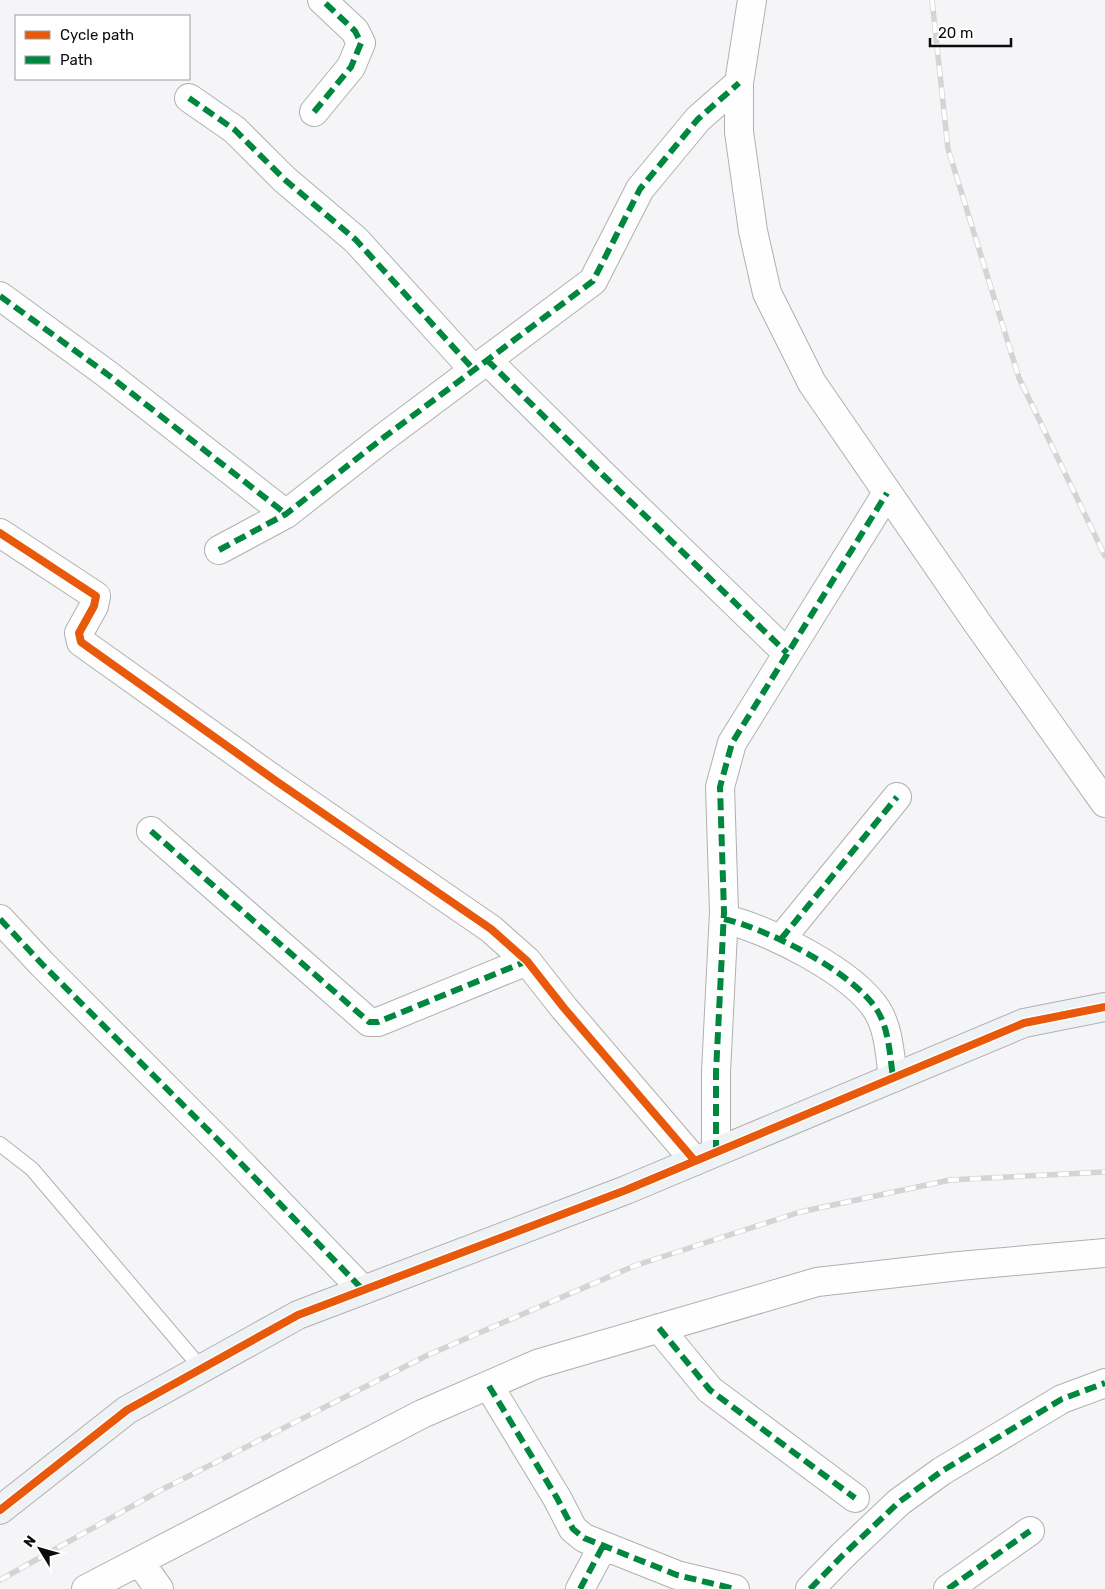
<svg xmlns="http://www.w3.org/2000/svg" width="1105" height="1589" viewBox="0 0 1105 1589" font-family="Rubik,sans-serif">
<style>
.lines{fill:none;stroke-linecap:round;stroke-linejoin:round}
.lane-casing{stroke:#b0b0b1;stroke-width:16}
.street-casing{stroke:#b0b0b1;stroke-width:30}
.secondary-casing{stroke:#b0b0b1;stroke-width:30}
.lane{stroke:#fefefe;stroke-width:14}
.street{stroke:#fefefe;stroke-width:28}
.secondary{stroke:#eef2f4;stroke-width:28}
.rail-casing{stroke:#d4d4d5;stroke-width:5.5}
.rail{stroke:#fff;stroke-width:4;stroke-dasharray:11;stroke-linecap:butt}
.quiet{stroke:#00873e;stroke-width:6;stroke-dasharray:12 6;stroke-linecap:butt}
.cycleway-casing{stroke:#fff;stroke-width:11}
.cycleway{stroke:#e8590c;stroke-width:8}
</style>
<rect width="100%" height="100%" fill="#f5f5f7"/>
<g class="lines">
<g class="lane-casing">
<path id="lane" d="M0 1144 32 1169 202 1369"/>
</g>
<g class="street-casing">
<path id="street" d="M752 0 739 83V132L753 231 767 293 812 383 978 624 1105 803
M189 98 235 130 284 179 356 240 474 370
M314 112 351 67 361 43 355 31 322 0
M0 296 107 374 286 514
M487 360 603 475 787 653
M0 533 96 596 94 606 79 633 81 642 276 781 491 929 527 961 564 1008 695 1161
M219 550 286 514 383 438 593 281 640 189 698 119 739 83
M151 831 369 1022H378L527 961
M0 919 42 964 228 1150 363 1290
M724 919C768 929 853 972 877 1010 889 1029 890 1056 893 1078
M781 939 897 797
M716 1152V1072L724 912 720 787 732 743 887 493
M659 1328 710 1390 855 1498
M489 1386 557 1498 573 1529 584 1538 677 1575 735 1589
M140 1562 159 1589
M86 1589 422 1414 537 1364 817 1282 959 1266 1105 1253
M580 1589 603 1546
M810 1589 843 1555 899 1502 942 1471 1062 1399 1105 1383
M948 1589 1030 1531"/>
</g>
<g class="secondary-casing">
<path id="secondary" d="M0 1510 127 1410 298 1315 626 1190 1024 1023 1105 1007"/>
</g>
<use href="#lane" class="lane"/>
<use href="#street" class="street"/>
<use href="#secondary" class="secondary"/>
<g class="rail-casing">
<path id="rail" d="M932 0 948 149 1019 378 1105 556
M0 1580 161 1490 428 1355 634 1266 800 1212 950 1180 1105 1172"/>
</g>
<use href="#rail" class="rail"/>
<path class="quiet" d="M189 98 235 130 284 179 356 240 474 370
M314 112 351 67 361 43 355 31 322 0
M0 296 107 374 286 514
M487 360 603 475 787 653
M219 550 286 514 383 438 593 281 640 189 698 119 739 83
M151 831 369 1022H378L527 961
M0 919 42 964 228 1150 363 1290
M724 919C768 929 853 972 877 1010 889 1029 890 1056 893 1078
M781 939 897 797
M716 1152V1072L724 912 720 787 732 743 887 493
M659 1328 710 1390 855 1498
M489 1386 557 1498 573 1529 584 1538 677 1575 735 1589
M580 1589 603 1546
M810 1589 843 1555 899 1502 942 1471 1062 1399 1105 1383
M948 1589 1030 1531"/>
<g class="cycleway-casing">
<path id="cycleway" d="M0 533 96 596 94 606 79 633 81 642 276 781 491 929 527 961 564 1008 695 1161
M0 1510 127 1410 298 1315 626 1190 1024 1023 1105 1007"/>
</g>
<use href="#cycleway" class="cycleway"/>
</g>
<rect x="15" y="15" width="175" height="65" fill="#ffffff" stroke="#9d9d9e"/>
<rect x="25" y="31" width="25" height="8" fill="#e8590c" stroke="#9d9d9e"/>
<text x="60" y="40" font-size="15" fill="#0b0b0c">Cycle path</text>
<rect x="25" y="56" width="25" height="8" fill="#00873e" stroke="#9d9d9e"/>
<text x="60" y="65" font-size="15" fill="#0b0b0c">Path</text>
<g transform="translate(40 1549) rotate(307)" stroke="#ffffff" stroke-width="4" paint-order="stroke">
<path d="M0-4L9 19L0 12L-9 19Z" fill="#0b0b0c"/>
<text y="-8" font-size="14" font-weight="bold" text-anchor="middle" fill="#0b0b0c">N</text>
</g>
<path d="M930 38v8h81v-8" fill="none" stroke="#0b0b0c" stroke-width="2.5"/>
<text x="938" y="38" font-size="15" fill="#0b0b0c" stroke="#ffffff" stroke-width="4" paint-order="stroke">20 m</text>
</svg>
